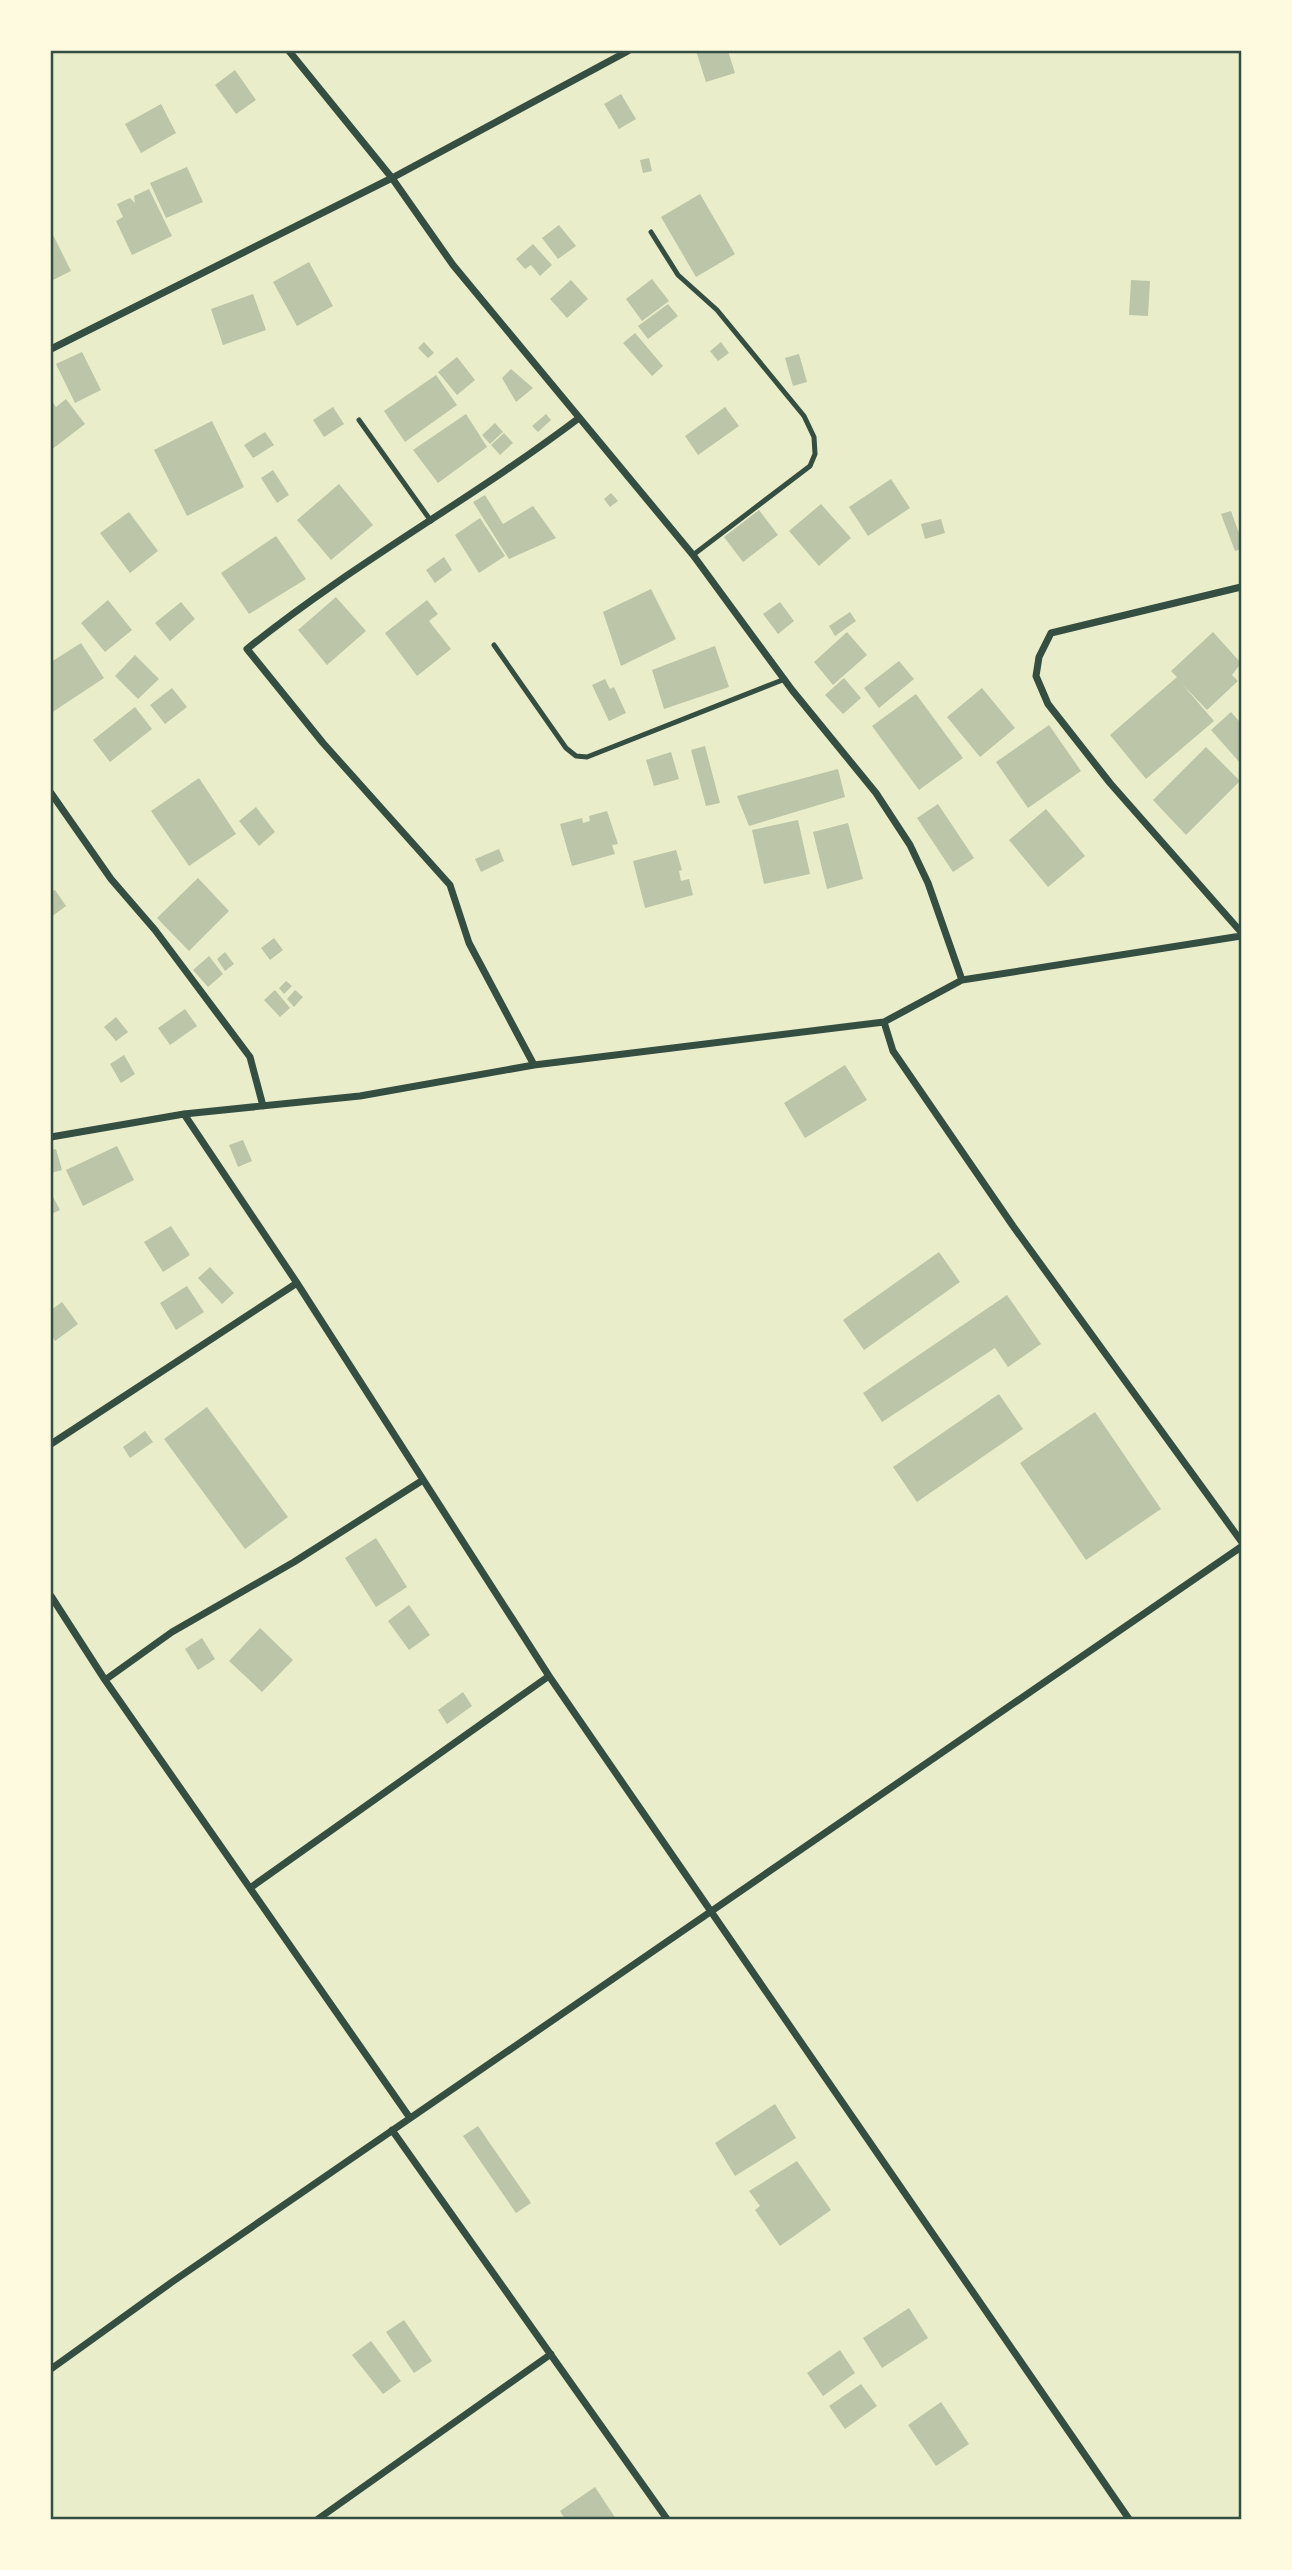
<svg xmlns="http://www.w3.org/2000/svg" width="1292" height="2570" viewBox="0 0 1292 2570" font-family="Spectral,serif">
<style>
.building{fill:#bcc5a7}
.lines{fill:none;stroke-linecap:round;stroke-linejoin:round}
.service{stroke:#344e41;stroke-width:5}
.minor{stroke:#344e41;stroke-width:7}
.neatline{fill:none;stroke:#344e41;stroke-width:2.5}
</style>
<rect width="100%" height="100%" fill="#e9edc9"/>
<path class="building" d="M696 51H728L735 73 706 82Z
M235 70 256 100 236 114 215 85Z
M621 94 636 119 619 129 604 104Z
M161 104 176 133 141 153 125 124Z
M649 158 652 171 643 173 640 160Z
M187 167 203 202 166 218 150 183Z
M149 189 172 236 132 255 116 221 123 217 117 204 130 198 135 203 134 196Z
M700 194 735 254 696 277 661 217Z
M559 225 576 246 558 259 542 238Z
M51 231 71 271 51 281Z
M533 244 552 265 540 276 531 265 525 269 516 259Z
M309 262 333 306 297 326 273 282Z
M652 279 669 301 642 321 626 299Z
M571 280 588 299 567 318 550 299Z
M1131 280 1150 281 1148 316 1129 315Z
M253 294 266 330 223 345 211 309Z
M668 304 678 316 648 339 638 326Z
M635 333 663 366 652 376 623 343Z
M424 342 434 353 428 358 418 348Z
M721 342 729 353 718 361 710 351Z
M82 352 101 390 75 403 56 364Z
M799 354 807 382 793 386 785 358Z
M457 357 475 380 457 395 438 372Z
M511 369 533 388 516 402 502 378Z
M436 375 457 405 405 442 384 411Z
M66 399 85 424 51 450V400L56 407Z
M333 407 344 424 324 437 313 420Z
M725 407 739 426 698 455 685 436Z
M466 414 487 447 438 483 413 450Z
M546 414 551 420 538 432 532 426Z
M212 421 244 487 187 516 154 450Z
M495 423 503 432 490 444 482 435Z
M265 432 274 445 253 458 244 445Z
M504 433 513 443 500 455 491 445Z
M273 470 289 495 277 503 261 478Z
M891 479 910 508 868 536 849 507Z
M339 484 373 525 331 560 297 520Z
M611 493 618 501 610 507 604 499Z
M485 495 503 524 533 506 556 538 509 559 473 502Z
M821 504 851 538 819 566 789 531Z
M759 510 778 535 743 562 724 537Z
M1231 511 1241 539V549L1235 551 1221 514Z
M129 512 158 551 130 573 100 533Z
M480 518 505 556 479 573 455 535Z
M941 519 945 533 925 539 921 524Z
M276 536 306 579 249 614 221 573Z
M444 557 452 570 435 583 426 570Z
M651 589 676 639 621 666 603 612Z
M336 597 366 631 327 665 298 630Z
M108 600 132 630 105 652 81 623Z
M427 600 438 614 429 621 451 649 417 676 385 633Z
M181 602 195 619 170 641 155 623Z
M780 602 794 621 778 634 763 614Z
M850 612 856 621 835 636 829 626Z
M847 632 867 655 833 685 814 662Z
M1213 632 1241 663 1232 675 1238 681 1207 710 1182 684 1214 721 1146 779 1110 735 1177 677 1171 671Z
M81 643 104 678 51 713V662Z
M715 646 729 687 664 709 652 670Z
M135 655 159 679 138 699 115 676Z
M899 661 914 679 879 708 864 688Z
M844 678 861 698 843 714 825 695Z
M605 679 610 689 614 687 626 713 609 721 592 685Z
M172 688 187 707 165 724 150 705Z
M982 688 1015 728 980 757 947 717Z
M916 694 963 758 919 790 872 726Z
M135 707 152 729 110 762 93 740Z
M1231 712 1239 721 1241 719V764L1211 730Z
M1049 725 1081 771 1028 808 996 762Z
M705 746 720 803 706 806 691 750Z
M1206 747 1240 781 1186 835 1153 800Z
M671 752 679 779 654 786 646 760Z
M838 769 845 797 749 826 737 796Z
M199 778 236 834 189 866 151 811Z
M938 804 974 858 953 872 917 818Z
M256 807 275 832 259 846 239 821Z
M1046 809 1085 856 1048 887 1009 840Z
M607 811 618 844 612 845 615 854 572 866 560 824 582 818 583 823 590 821 589 816Z
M798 820 810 874 764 884 752 830Z
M848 823 863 879 827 889 813 832Z
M499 849 504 861 481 872 475 859Z
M676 850 682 870 679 871 681 881 689 879 693 895 645 908 633 861Z
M198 878 229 911 189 951 157 918Z
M55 890 66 906 51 917V892Z
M274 938 283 950 270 960 261 948Z
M225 952 234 964 225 971 217 959Z
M209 956 223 974 208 987 193 970Z
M286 981 292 986 284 994 279 988Z
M275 990 290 1008 280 1017 264 1000Z
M295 990 303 997 294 1007 287 999Z
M185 1009 197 1026 170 1045 158 1028Z
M116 1017 128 1032 116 1041 104 1027Z
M124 1055 135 1074 121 1083 110 1064Z
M845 1065 867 1100 805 1138 784 1103Z
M243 1140 252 1161 238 1167 229 1145Z
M117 1146 134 1180 83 1206 66 1170Z
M56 1149 62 1170 51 1173V1150Z
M51 1193 60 1210 51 1214Z
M171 1226 190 1255 163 1272 144 1242Z
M939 1252 960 1282 864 1350 843 1320Z
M210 1267 234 1293 222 1304 198 1278Z
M187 1286 204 1312 176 1330 160 1303Z
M1007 1295 1041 1344 1008 1367 995 1348 882 1422 863 1393Z
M62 1302 78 1324 55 1341 51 1334V1310Z
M999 1394 1023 1429 917 1502 893 1467Z
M207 1407 288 1517 245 1549 164 1439Z
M1095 1412 1161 1509 1086 1560 1020 1463Z
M145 1431 153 1442 130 1458 123 1447Z
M376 1538 407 1587 376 1607 345 1558Z
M409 1605 430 1635 409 1650 388 1621Z
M260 1628 293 1660 262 1692 229 1661Z
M202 1638 215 1659 198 1670 185 1649Z
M463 1692 472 1706 447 1724 438 1710Z
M775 2104 796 2138 735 2176 715 2143Z
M478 2126 531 2203 516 2213 463 2136Z
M797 2161 831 2210 780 2246 755 2210 760 2206 749 2191Z
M909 2308 928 2338 882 2368 863 2338Z
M404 2320 432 2361 414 2373 386 2332Z
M371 2341 401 2381 383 2394 352 2355Z
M840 2350 855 2373 823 2396 807 2373Z
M861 2384 877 2406 845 2429 829 2406Z
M941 2402 969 2444 936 2466 908 2425Z
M595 2487 616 2519H565L560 2511Z"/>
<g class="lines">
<path class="service" d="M651 232 678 275 717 310 804 416 814 437 815 454 810 466 693 555
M359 420 431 521
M494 645 566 748 576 756 587 757 785 679"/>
<path class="minor" d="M289 51 392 178 453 265 693 555 792 690 876 793 910 845 928 883 962 980
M51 349 392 178 628 51
M1241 587 1051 633 1039 657 1036 676 1048 704 1110 783 1241 932
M51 793 111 879 155 930 250 1057 263 1106
M884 1022 893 1051 1013 1226 1241 1541
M534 1065 469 943 450 885 323 743 247 649C352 564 472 499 579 418
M184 1114 297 1283 549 1676 1129 2519
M51 1137 184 1114 360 1096 534 1065 884 1022 962 980 1241 936
M51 1444 297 1283
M51 1596 105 1680 410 2118
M105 1680 172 1632 294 1562 423 1480
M250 1888 549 1676
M392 2130 667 2519
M51 2369 172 2282 1241 1547
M318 2519 551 2354"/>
</g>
<rect width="1292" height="2570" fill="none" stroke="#fefae0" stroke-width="105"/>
<rect x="52" y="52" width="1188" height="2466" class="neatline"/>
</svg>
